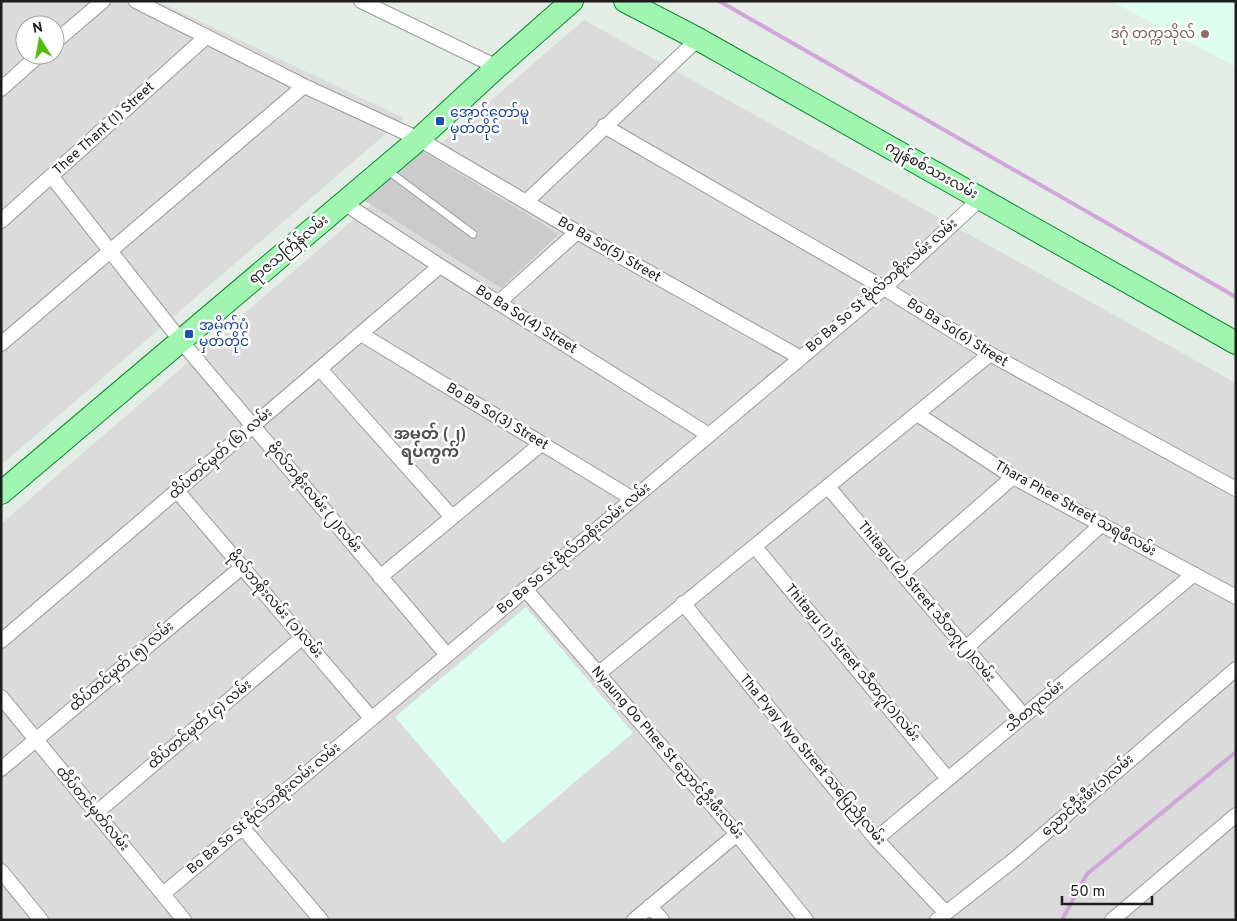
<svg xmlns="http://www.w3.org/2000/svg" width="1237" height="921" viewBox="0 0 1237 921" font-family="Overpass,'Noto Sans Myanmar',sans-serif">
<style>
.residential{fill:#dadbda;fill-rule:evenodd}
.education{fill:#ddfdf1}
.religious{fill:#cbcbcb}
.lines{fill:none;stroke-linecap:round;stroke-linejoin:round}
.stream{stroke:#d1a6d8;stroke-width:4}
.service-casing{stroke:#9a9a9a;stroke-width:9}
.minor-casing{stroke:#9a9a9a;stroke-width:16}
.primary-casing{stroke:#0a8b30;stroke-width:24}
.service{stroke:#fff;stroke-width:7}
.minor{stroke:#fff;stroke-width:14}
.primary{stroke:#a0f5b1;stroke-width:22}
.education-dot{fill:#8d6e63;stroke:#fff;stroke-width:2}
.transit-dot{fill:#1a4fb4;stroke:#fff;stroke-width:2}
.labels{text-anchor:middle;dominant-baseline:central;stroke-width:5;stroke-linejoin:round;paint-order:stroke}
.education-label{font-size:14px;fill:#785e54;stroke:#fff;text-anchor:end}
.transit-label{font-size:14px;fill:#164399;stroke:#fff;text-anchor:start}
.street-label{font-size:14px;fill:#1d1d1d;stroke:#fff}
.quarter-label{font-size:16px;font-weight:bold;fill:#505050;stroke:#fff}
</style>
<rect width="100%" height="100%" fill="#e3ede6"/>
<path class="residential" d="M1 1H157L404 118 1 465ZM25 25H55V55H25Z
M584 20 1236 383V920H1V524Z"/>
<path class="education" d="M1111 1H1236V67Z
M526 607 633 733 503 843 395 717Z"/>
<path class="religious" d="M422 151 559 234 501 288 362 199Z"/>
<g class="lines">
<path class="stream" d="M719 1 1236 297
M1062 920 1087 874 1236 752"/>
<g class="service-casing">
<path id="service" d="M387 170 473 234"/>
</g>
<g class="minor-casing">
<path id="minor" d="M136 1 304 86 419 139 577 232 801 358
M361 1 497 67
M55 42 103 1
M1 89 39 55
M604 126 884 288 990 354 1236 489
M52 177 181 341 447 655
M527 201 698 39
M344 203 440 266 709 435
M1 221 206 37
M498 303 577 232
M361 334 633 499
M1 344 304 86
M320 369 452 517
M917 414 1013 477 1236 597
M828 487 1024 716
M178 492 371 718
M755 547 948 779
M903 573 1013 477
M380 577 541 444
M525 589 737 834 806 920
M683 603 876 839 946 913
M1 641 440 266
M965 649 1102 524
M598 674 990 354
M1 697 184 920
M1 769 242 567
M96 813 303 637
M242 827 321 920
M876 839 1194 574
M1 871 41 920
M163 894 884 288 980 199
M650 906 662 920
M634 920 737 834
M937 920 1015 859 1236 669
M1112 920 1236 815"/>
</g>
<g class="primary-casing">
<path id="primary" d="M625 1 698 39 1236 343
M1 493 419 139 497 67 572 1"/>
</g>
<use href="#service" class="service"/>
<use href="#minor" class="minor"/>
<use href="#primary" class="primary"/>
</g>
<circle class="education-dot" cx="1205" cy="34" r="5"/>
<g class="transit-dot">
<rect x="435" y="116" width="10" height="10" rx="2.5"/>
<rect x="184" y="329" width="10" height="10" rx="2.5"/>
</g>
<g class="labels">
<g class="education-label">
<text x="1195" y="34">ဒဂုံ တက္ကသိုလ်</text>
</g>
<g class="transit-label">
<text x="450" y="113">အောင်တော်မူ<tspan x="450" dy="16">မှတ်တိုင်</tspan></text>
<text x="199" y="326">အမှိုက်ပုံ<tspan x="199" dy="16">မှတ်တိုင်</tspan></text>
</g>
<g class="street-label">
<text transform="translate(104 129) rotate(-42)">Thee Thant (1) Street</text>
<text transform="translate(931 171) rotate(29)">ကျန်စစ်သားလမ်း</text>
<text transform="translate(289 250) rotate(-40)">ရာဇသင်္ကြန်လမ်း</text>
<text transform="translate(609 250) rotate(30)">Bo Ba So(5) Street</text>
<text transform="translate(882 286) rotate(-41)">Bo Ba So St ဗိုလ်ဘစိုးလမ်း လမ်း</text>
<text transform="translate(526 320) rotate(32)">Bo Ba So(4) Street</text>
<text transform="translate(957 333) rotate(32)">Bo Ba So(6) Street</text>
<text transform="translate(497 417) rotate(31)">Bo Ba So(3) Street</text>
<text transform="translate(221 454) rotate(-41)">ထိပ်တင်မှတ် (၆) လမ်း</text>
<text transform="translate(314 498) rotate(50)">ဗိုလ်ဘစိုးလမ်း (၂)လမ်း</text>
<text transform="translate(1075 509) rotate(29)">Thara Phee Street သရဖီလမ်း</text>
<text transform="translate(574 549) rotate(-40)">Bo Ba So St ဗိုလ်ဘစိုးလမ်း လမ်း</text>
<text transform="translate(926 602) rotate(50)">Thitagu (2) Street သီတဂူ(၂)လမ်း</text>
<text transform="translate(275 605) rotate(49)">ဗိုလ်ဘစိုးလမ်း (၁)လမ်း</text>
<text transform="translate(852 663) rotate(50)">Thitagu (1) Street သီတဂူ(၁)လမ်း</text>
<text transform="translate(122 667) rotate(-40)">ထိပ်တင်မှတ် (၅) လမ်း</text>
<text transform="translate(1035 707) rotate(-40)">သီတဂူလမ်း</text>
<text transform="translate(200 725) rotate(-40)">ထိပ်တင်မှတ် (၄) လမ်း</text>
<text transform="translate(667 753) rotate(49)">Nyaung Oo Phee St ညောင်ဦးဖီးလမ်း</text>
<text transform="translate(812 760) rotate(50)">Tha Pyay Nyo Street သပြေညိုလမ်း</text>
<text transform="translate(1088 796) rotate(-41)">ညောင်ဦးဖီး(၁)လမ်း</text>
<text transform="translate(92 809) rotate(50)">ထိပ်တင်မှတ်လမ်း</text>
<text transform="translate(264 809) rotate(-40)">Bo Ba So St ဗိုလ်ဘစိုးလမ်း လမ်း</text>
</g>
<g class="quarter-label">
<text x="430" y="435">အမှတ် (၂)<tspan x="430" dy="18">ရပ်ကွက်</tspan></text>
</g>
</g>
<rect width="1237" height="921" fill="none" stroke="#1d1d1d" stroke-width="5"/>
<g transform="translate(40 40) rotate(349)"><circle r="24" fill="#ffffff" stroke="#a5a5a5"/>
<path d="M0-4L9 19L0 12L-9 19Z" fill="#4fbc0e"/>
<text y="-8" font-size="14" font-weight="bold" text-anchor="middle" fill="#1d1d1d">N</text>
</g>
<path d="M1062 896v8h90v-8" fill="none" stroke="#1d1d1d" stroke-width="2.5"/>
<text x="1070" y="896" font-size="15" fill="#1d1d1d" stroke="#ffffff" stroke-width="4" paint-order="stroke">50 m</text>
</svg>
